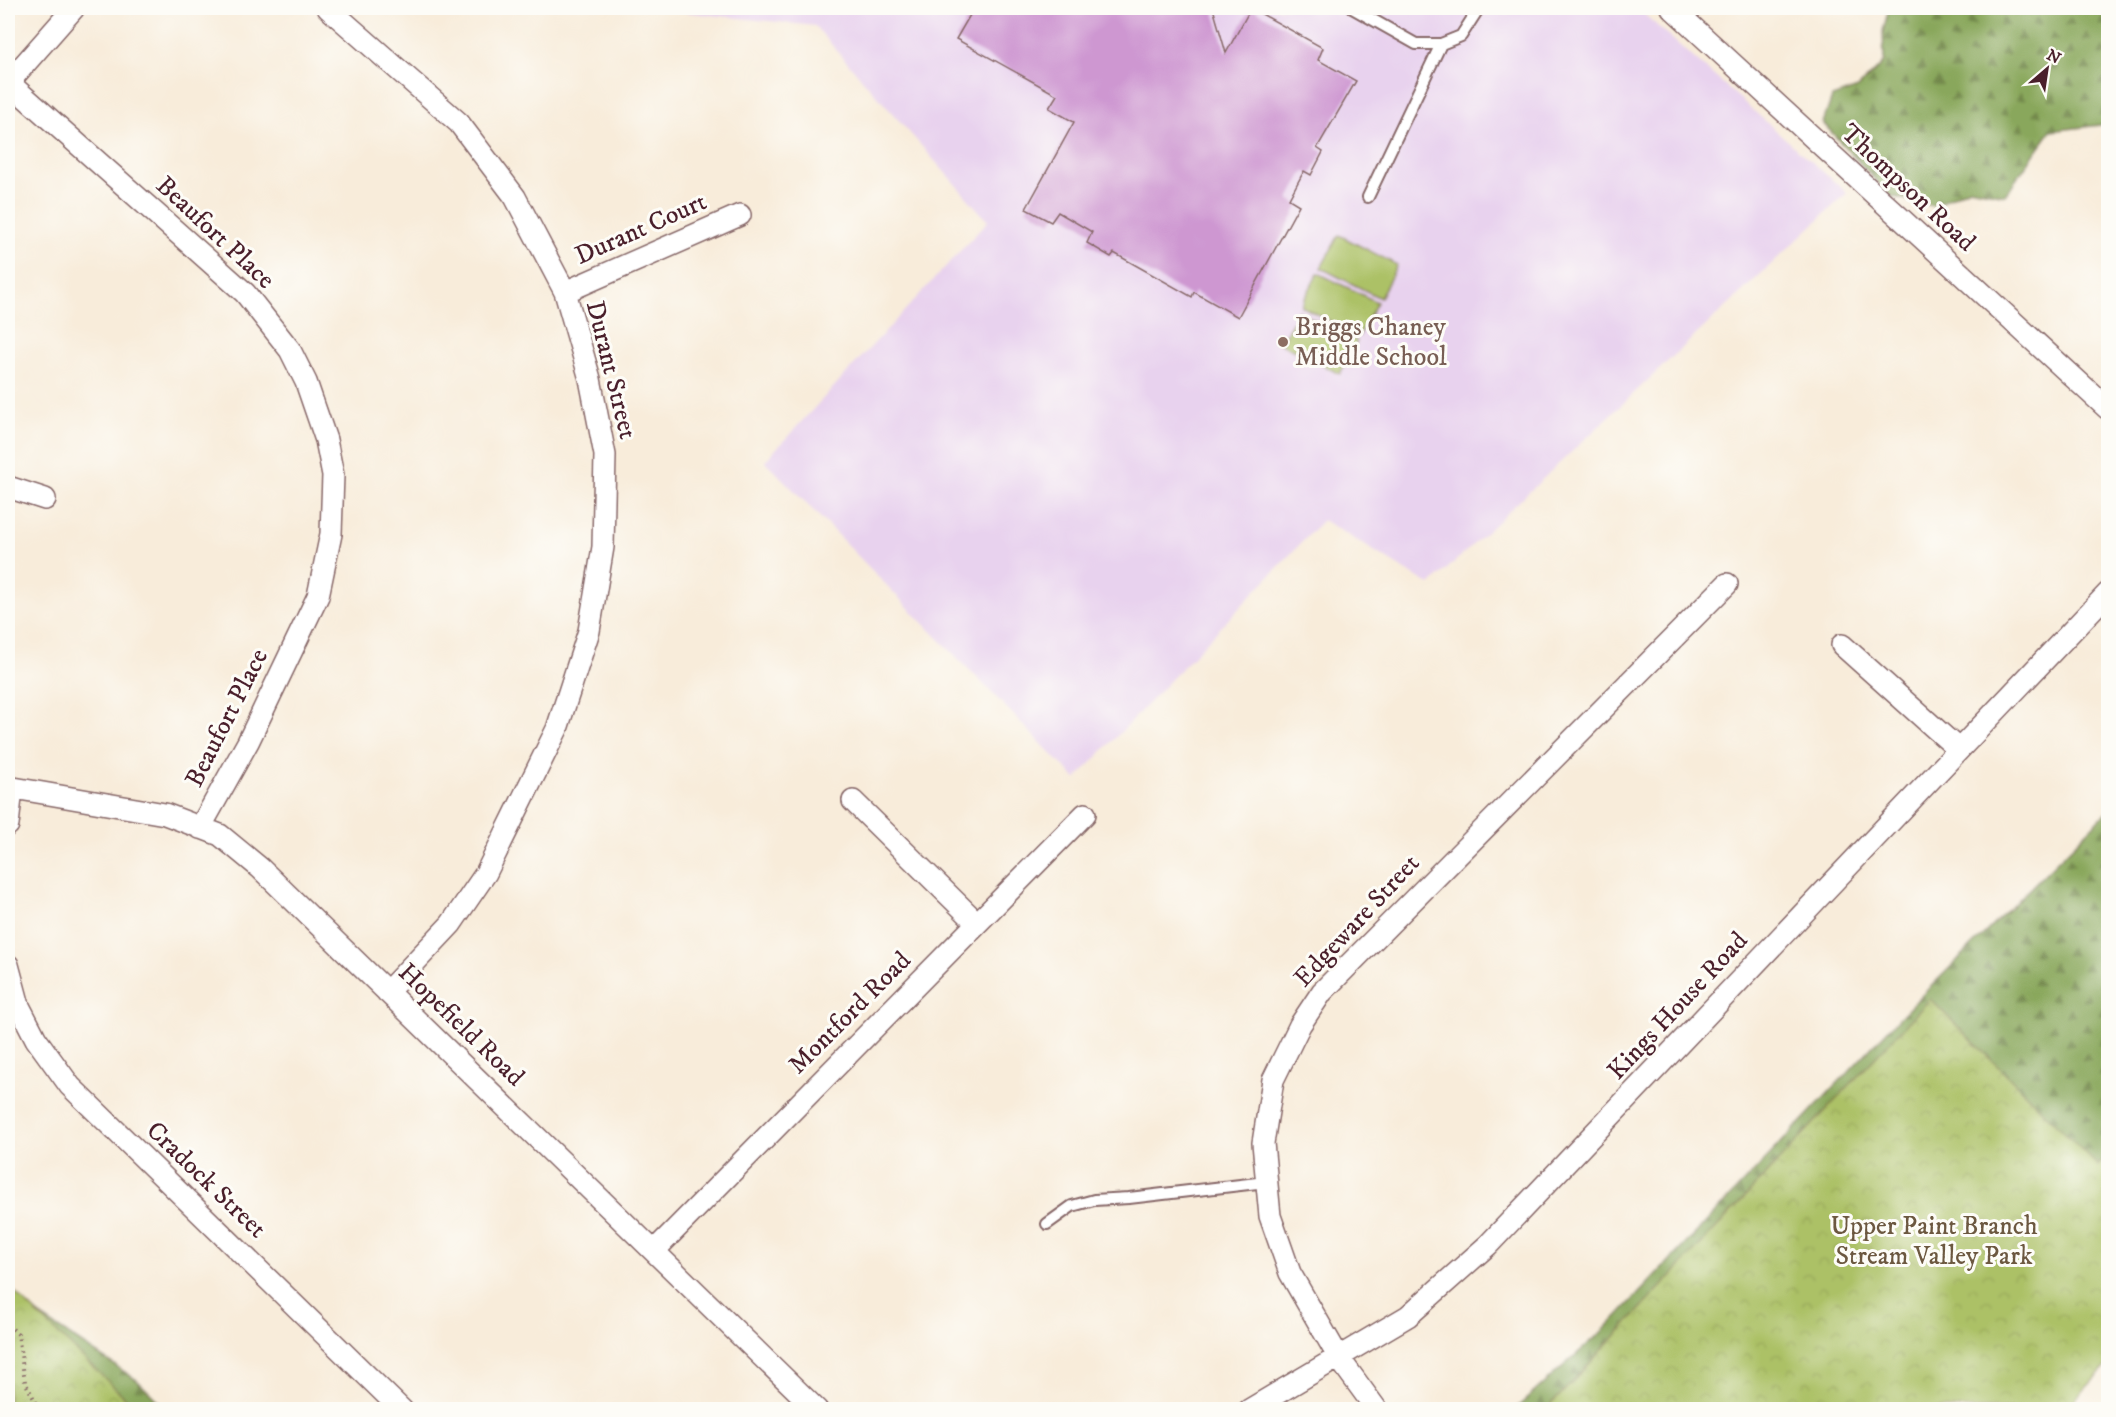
<svg xmlns="http://www.w3.org/2000/svg" width="2116" height="1417" viewBox="0 0 2116 1417" font-family="'IM FELL DW Pica',serif">
<style>
.built{fill:#e8d2ee}
.forest{fill:url(#forest-firs);stroke:#6a6343;stroke-width:1.5}
.park{fill:url(#park-crowns);stroke:#7b7048;stroke-width:1.5}
.pitch{fill:#acc166;stroke:#7b7048;stroke-width:1.5}
.building{fill:#ce97d1}
.lines{fill:none;stroke-linecap:round;stroke-linejoin:round}
.lane-casing{stroke:#876768;stroke-width:14}
.street-casing{stroke:#876768;stroke-width:24}
.path{stroke:#876768;stroke-width:4;stroke-dasharray:1.5 4.5;stroke-linecap:butt}
.lane{stroke:#fff;stroke-width:10}
.street{stroke:#fff;stroke-width:21}
.education-dot{fill:#8d6e63;stroke:#fdfcf7;stroke-width:2}
.labels{text-anchor:middle;dominant-baseline:central;stroke-width:6;stroke-linejoin:round;paint-order:stroke}
.street-label{font-size:26px;fill:#4a1f2b;stroke:#fdfcf7}
.education-label{font-size:26px;fill:#785e54;stroke:#fdfcf7;text-anchor:start}
.park-label{font-size:26px;fill:#6c5840;stroke:#fdfcf7}
</style>
<defs>
<pattern id="forest-firs" width="22" height="20" patternUnits="userSpaceOnUse" patternTransform="scale(1.5)"><rect width="22" height="20" fill="#89a75b"/><path d="M5 1l3.5 6h-7zM16 11l3.5 6h-7z" fill="#72874b"/></pattern>
<pattern id="park-crowns" width="20" height="18" patternUnits="userSpaceOnUse" patternTransform="scale(1.5)"><rect width="20" height="18" fill="#acc166"/><path d="M2 6a3 3 0 1 1 6 0M12 15a3 3 0 1 1 6 0" fill="none" stroke="#96a559"/></pattern>
</defs>
<rect width="100%" height="100%" fill="#fdfcf7"/>
<filter id="ink" filterUnits="userSpaceOnUse"><feTurbulence type="fractalNoise" baseFrequency=".0167" numOctaves="2"/><feDisplacementMap in="SourceGraphic" scale="12" xChannelSelector="R" yChannelSelector="G"/><feConvolveMatrix kernelMatrix="1 2 1 2 8 2 1 2 1" color-interpolation-filters="sRGB"/></filter>
<filter id="wash" filterUnits="userSpaceOnUse"><feTurbulence type="fractalNoise" baseFrequency=".008" numOctaves="4" result="noise"/><feDisplacementMap in="SourceGraphic" scale="24" xChannelSelector="R" yChannelSelector="G"/><feGaussianBlur stdDeviation="1.35" result="paint"/><feColorMatrix in="noise" values="0 0 0 0 0 0 0 0 0 0 0 0 0 0 0 0 0 1.4 0 .05"/><feComposite in="paint" operator="in"/></filter>
<g filter="url(#wash)">
<rect width="100%" height="100%" fill="#f8ecda"/>
<path class="built" d="M645 8H1496L1508 14 1523 8H1637L1847 193 1430 585 1323 520 1076 779 765 461 988 221 815 26Z"/>
<path class="forest" d="M1889 8H2108V124L2051 131 2005 195 1969 188 1933 206 1890 196 1823 123 1832 97 1858 88 1884 62 1883 31Z
M2108 811V1349L1708 1409 1514 1410 1606 1328 1902 1015Z
M37 1314 137 1380 166 1409H11L8 1366Z"/>
<path class="park" d="M1930 999 2098 1166 2108 1155V1365L2066 1409H1547Z
M8 1286 137 1409H8Z"/>
<path class="pitch" d="M1339 235 1397 265 1380 298 1321 268Z
M1318 273 1377 302 1359 336 1301 306Z
M1298 311 1357 341 1340 374 1281 344Z"/>
<g id="blocks">
<path class="building" d="M974 8H1213L1226 53 1251 8 1323 48 1318 60 1356 81 1317 148 1323 152 1311 175 1304 171 1289 199 1299 205 1238 317 1194 292 1192 297 1114 253 1111 257 1087 243 1092 232 1058 212 1051 222 1026 209 1074 122 1049 108 1057 95 956 39Z"/>
</g>
</g>
<g filter="url(#ink)">
<use href="#blocks" fill-opacity="0" stroke="#876768" stroke-width="1.5"/>
<g class="lines">
<g class="lane-casing">
<path id="lane" d="M1352 8 1416 44H1441L1461 36 1479 8
M1368 197 1441 44
M1047 1224 1072 1206 1094 1200 1129 1198 1266 1182"/>
</g>
<g class="street-casing">
<path id="street" d="M328 8 459 123 515 197 565 292 590 379 605 455 603 547 589 631 557 729 486 873 451 924 387 992
M1672 8 2108 409
M8 82 245 293 290 350 306 382 326 440 333 475 331 534 318 596 248 742 200 828
M8 83 74 8
M565 292 740 215
M8 487 45 499
M1842 645 1958 749
M8 787 165 814 220 835 260 868 817 1410
M853 801 977 923
M8 825 12 788
M8 965 19 1006 36 1039 70 1086 402 1410
M654 1251 1085 814
M1249 1410 1408 1316 1488 1245 2108 593
M1377 1410 1339 1358 1290 1273 1270 1216 1263 1143 1273 1080 1300 1025 1322 992 1727 584"/>
</g>
<path class="path" d="M8 1325 18 1334 25 1382 40 1410"/>
<use href="#lane" class="lane"/>
<use href="#street" class="street"/>
</g>
</g>
<circle class="education-dot" cx="1283" cy="342" r="6"/>
<g class="labels">
<g class="street-label">
<text transform="translate(1908 188) rotate(43)">Thompson Road</text>
<text transform="translate(641 229) rotate(-24)">Durant Court</text>
<text transform="translate(215 233) rotate(43)">Beaufort Place</text>
<text transform="translate(611 370) rotate(76)">Durant Street</text>
<text transform="translate(227 718) rotate(-63)">Beaufort Place</text>
<text transform="translate(1357 921) rotate(-47)">Edgeware Street</text>
<text transform="translate(1678 1006) rotate(-47)">Kings House Road</text>
<text transform="translate(850 1013) rotate(-45)">Montford Road</text>
<text transform="translate(461 1025) rotate(44)">Hopefield Road</text>
<text transform="translate(206 1180) rotate(44)">Cradock Street</text>
</g>
<g class="education-label">
<text x="1295" y="327">Briggs Chaney<tspan x="1295" dy="30">Middle School</tspan></text>
</g>
<g class="park-label">
<text x="1934" y="1226">Upper Paint Branch<tspan x="1934" dy="30">Stream Valley Park</tspan></text>
</g>
</g>
<rect width="2116" height="1417" fill="none" stroke="#fdfcf7" stroke-width="30"/>
<g transform="translate(2047 69) rotate(29)" stroke="#fdfcf7" stroke-width="4.5" paint-order="stroke">
<path d="M0-4.5L10 22L0 15L-10 22Z" fill="#4a1f2b"/>
<text y="-9" font-size="16" font-weight="bold" text-anchor="middle" fill="#4a1f2b">N</text>
</g>
</svg>
